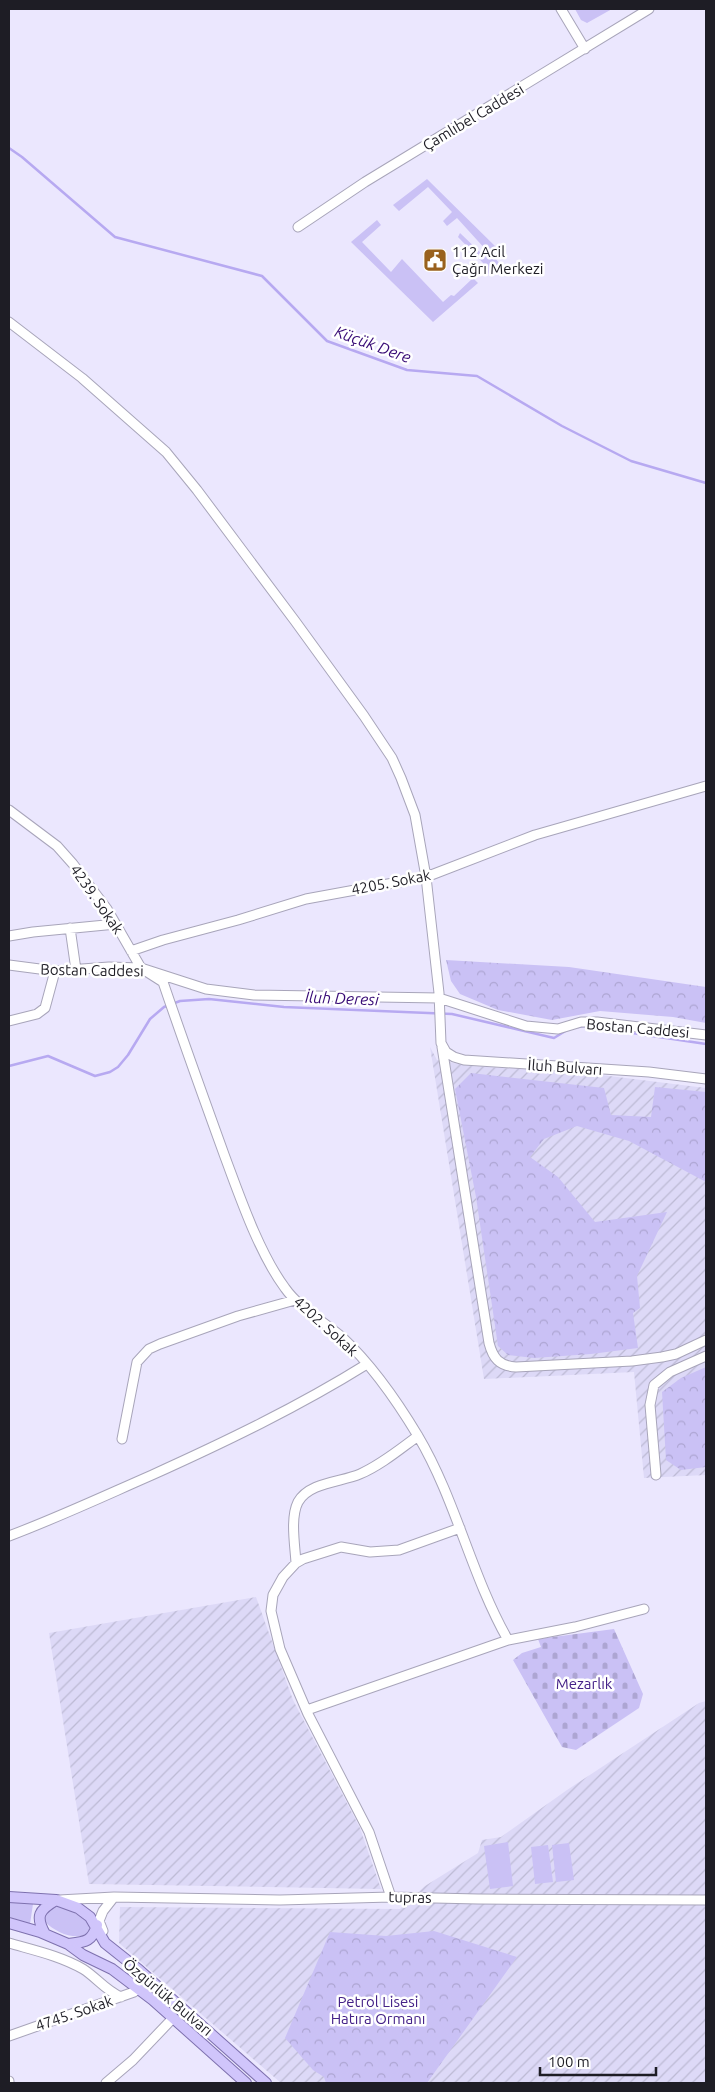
<svg xmlns="http://www.w3.org/2000/svg" width="715" height="2092" viewBox="0 0 715 2092" font-family="Ubuntu,sans-serif">
<style>
.industrial{fill:url(#industrial-furrows)}
.grass{fill:#cac1f5}
.forest{fill:url(#forest-crowns)}
.cemetery{fill:url(#cemetery-stones)}
.lines{fill:none;stroke-linecap:round;stroke-linejoin:round}
.stream{stroke:#b7a9f1;stroke-width:2.5}
.minor-casing{stroke:#a8a5ba;stroke-width:11}
.major-casing{stroke:#7e71ae;stroke-width:12}
.minor{stroke:#fff;stroke-width:9}
.major{stroke:#d0c5fb;stroke-width:10}
.labels{text-anchor:middle;dominant-baseline:central;stroke-width:5;stroke-linejoin:round;paint-order:stroke}
.street-label{font-size:15px;fill:#1e1d25;stroke:#fff}
.poi-label{font-size:15px;fill:#1e1d25;stroke:#fff;text-anchor:start}
.park-label{font-size:15px;fill:#452288;stroke:#fff}
.water-label{font-size:16px;font-style:italic;fill:#370a75;stroke:#fff}
</style>
<defs>
<pattern id="industrial-furrows" width="10" height="10" patternUnits="userSpaceOnUse" patternTransform="scale(1.25)"><rect width="10" height="10" fill="#ddd9f7"/><path d="M-1 1l2-2M0 10L10 0M9 11l2-2" fill="none" stroke="#bdbad4"/></pattern>
<pattern id="forest-crowns" width="20" height="18" patternUnits="userSpaceOnUse" patternTransform="scale(1.25)"><rect width="20" height="18" fill="#cac1f5"/><path d="M2 6a3 3 0 1 1 6 0M12 15a3 3 0 1 1 6 0" fill="none" stroke="#ada5d2"/></pattern>
<pattern id="cemetery-stones" width="16" height="16" patternUnits="userSpaceOnUse" patternTransform="scale(1.25)"><rect width="16" height="16" fill="#cac1f5"/><path d="M2 7V4a2 2 0 0 1 4 0v3zM10 15v-3a2 2 0 0 1 4 0v3z" fill="#ada5d2"/></pattern>
</defs>
<rect width="100%" height="100%" fill="#ebe7fe"/>
<path class="industrial" d="M430 1047 437 1060 470 1066 585 1073 706 1088V1475L644 1478 634 1372 484 1379Z
M256 1597 293 1700 360 1828 381 1889 89 1884 49 1633Z
M706 1701V2083H281L119 1943 120 1907 400 1909 425 1886 478 1853 482 1840 501 1837 567 1790 699 1703Z"/>
<path class="grass" d="M575 9H612L587 23 581 20Z
M427 179 500 251 497 253 493 250 490 252 500 264 486 276 479 268 484 264 458 237 460 233 483 255 487 251 457 218 447 226 443 221 452 212 428 187 399 211 393 205Z
M377 220 381 225 362 242 391 272 402 259 443 302 451 295 454 296 473 278 478 283 433 322 351 242Z
M508 1842 513 1886 490 1889 484 1846Z
M569 1843 574 1880 556 1882 552 1845Z
M548 1845 553 1882 535 1884 531 1847Z
M9 1902 33 1904 30 1924 9 1917Z
M57 1906C70 1910 79 1914 89 1924V1934C73 1940 57 1933 45 1922L44 1915 51 1908Z"/>
<path class="forest" d="M446 960 569 967 706 987V1023L673 1017 600 1011 552 1020 498 1010 460 994 451 981Z
M471 1073 604 1088 611 1115 651 1117 655 1087 706 1092V1182L629 1141 577 1126 544 1139 530 1157 558 1177 595 1222 667 1212 637 1276 640 1308 633 1313 638 1348 591 1354 534 1358 508 1355 498 1346 476 1197 455 1089Z
M706 1367V1467L681 1470 666 1460 662 1392 681 1378Z
M434 1931 517 1957 427 2083H326L324 2077 313 2070 285 2038 330 1932 386 1936Z"/>
<path class="cemetery" d="M614 1629 643 1694 639 1708 576 1750 562 1747 513 1660 522 1653 541 1647 538 1639Z"/>
<g class="lines">
<path class="stream" d="M9 148 22 157 115 237 262 276 327 341 407 370 477 376 562 426 631 461 706 483
M578 1027 585 1026 706 1044
M9 1066 48 1056 95 1076 110 1072 118 1067 128 1055 150 1019 164 1007 180 1001 209 999 284 1007 452 1014 554 1038 567 1030"/>
<g class="minor-casing">
<path id="minor" d="M561 9 585 49
M298 227 365 182 649 9
M9 322 82 378 166 452 197 490 295 621 364 716 392 758 401 778 415 815 426 877 439 993 441 1043 446 1052 454 1057 464 1060 649 1072 706 1079
M9 810 57 846 73 864 107 909 141 968 163 982C183 1041 204 1099 225 1157 240 1197 259 1253 285 1288 299 1308 323 1321 342 1337 372 1365 397 1401 418 1436 456 1500 471 1575 508 1640
M70 928 76 970
M9 936 33 932 116 924
M131 951 163 940 238 920 306 899 426 877 535 835 706 786
M9 965 55 971 109 967 141 968 206 989 254 995 439 998 526 1026 558 1029 581 1022H597L706 1035
M9 1021 37 1014 45 1008 55 971
M442 1047 489 1343C493 1358 499 1366 516 1367L632 1361 662 1357 676 1354 706 1340
M122 1439 137 1362 149 1349 160 1344 238 1316 295 1300
M656 1475 650 1405 654 1385 670 1372 706 1356
M9 1536C57 1518 104 1496 152 1475 225 1442 298 1407 367 1364
M296 1563C295 1545 290 1518 298 1502 309 1482 342 1482 360 1474 381 1465 400 1449 418 1436
M307 1710 508 1640 575 1627 644 1609
M114 1897 280 1900 391 1897 478 1899 706 1900
M391 1897 369 1832 308 1714 280 1649 271 1611 273 1595 283 1577 296 1563 303 1559 341 1547 370 1552 399 1550 460 1528
M59 1900 114 1897 103 1911 99 1921 103 1931
M9 1943C33 1950 61 1956 83 1969 96 1977 106 1991 121 1997
M9 2036 134 1992 139 1988
M9 2081V2083
M106 2083 133 2060 173 2018"/>
</g>
<g class="major-casing">
<path id="major" d="M9 1897 56 1900 78 1908 90 1917 105 1943 139 1970 266 2083
M9 1923 40 1932 68 1944 83 1955 112 1969 153 2000 246 2083
M45 1934C35 1916 39 1910 56 1900
M68 1944C85 1942 92 1942 97 1925"/>
</g>
<use href="#minor" class="minor"/>
<use href="#major" class="major"/>
</g>
<defs>
<g id="civic-square" transform="scale(1.25)"><rect x="-9" y="-9" width="18" height="18" rx="4" fill="#99611d" stroke="#fff"/><path d="M-.6-6.5H3V-4.5H.6V-3L4-1V1h2V6H-6V1h2V-1L-.6-3ZM-1.2 2.5V6h2.4V2.5Z" fill="#fff"/></g>
</defs>
<g fill-rule="evenodd">
<use href="#civic-square" x="435" y="260"/>
</g>
<g class="labels">
<g class="street-label">
<text transform="translate(473 117) rotate(-31)">Çamlıbel Caddesi</text>
<text transform="translate(391 882) rotate(-11)">4205. Sokak</text>
<text transform="translate(97 899) rotate(55)">4239. Sokak</text>
<text transform="translate(92 970) rotate(1)">Bostan Caddesi</text>
<text transform="translate(638 1028) rotate(5)">Bostan Caddesi</text>
<text transform="translate(565 1067) rotate(4)">İluh Bulvarı</text>
<text transform="translate(326 1326) rotate(42)">4202. Sokak</text>
<text transform="translate(410 1897) rotate(1)">tupras</text>
<text transform="translate(168 1997) rotate(40)">Özgürlük Bulvarı</text>
<text transform="translate(74 2013) rotate(-19)">4745. Sokak</text>
</g>
<g class="poi-label">
<text x="452" y="251">112 Acil<tspan x="452" dy="17">Çağrı Merkezi</tspan></text>
</g>
<g class="park-label">
<text x="584" y="1683">Mezarlık</text>
<text x="378" y="2001">Petrol Lisesi<tspan x="378" dy="17">Hatıra Ormanı</tspan></text>
</g>
<g class="water-label">
<text transform="translate(373 344) rotate(20)">Küçük Dere</text>
<text transform="translate(342 998) rotate(2)">İluh Deresi</text>
</g>
</g>
<rect width="715" height="2092" fill="none" stroke="#1e1d25" stroke-width="20"/>
<path d="M540 2067v8h116v-8" fill="none" stroke="#1e1d25" stroke-width="2.5"/>
<text x="548" y="2067" font-size="15" fill="#1e1d25" stroke="#ffffff" stroke-width="4" paint-order="stroke">100 m</text>
</svg>
